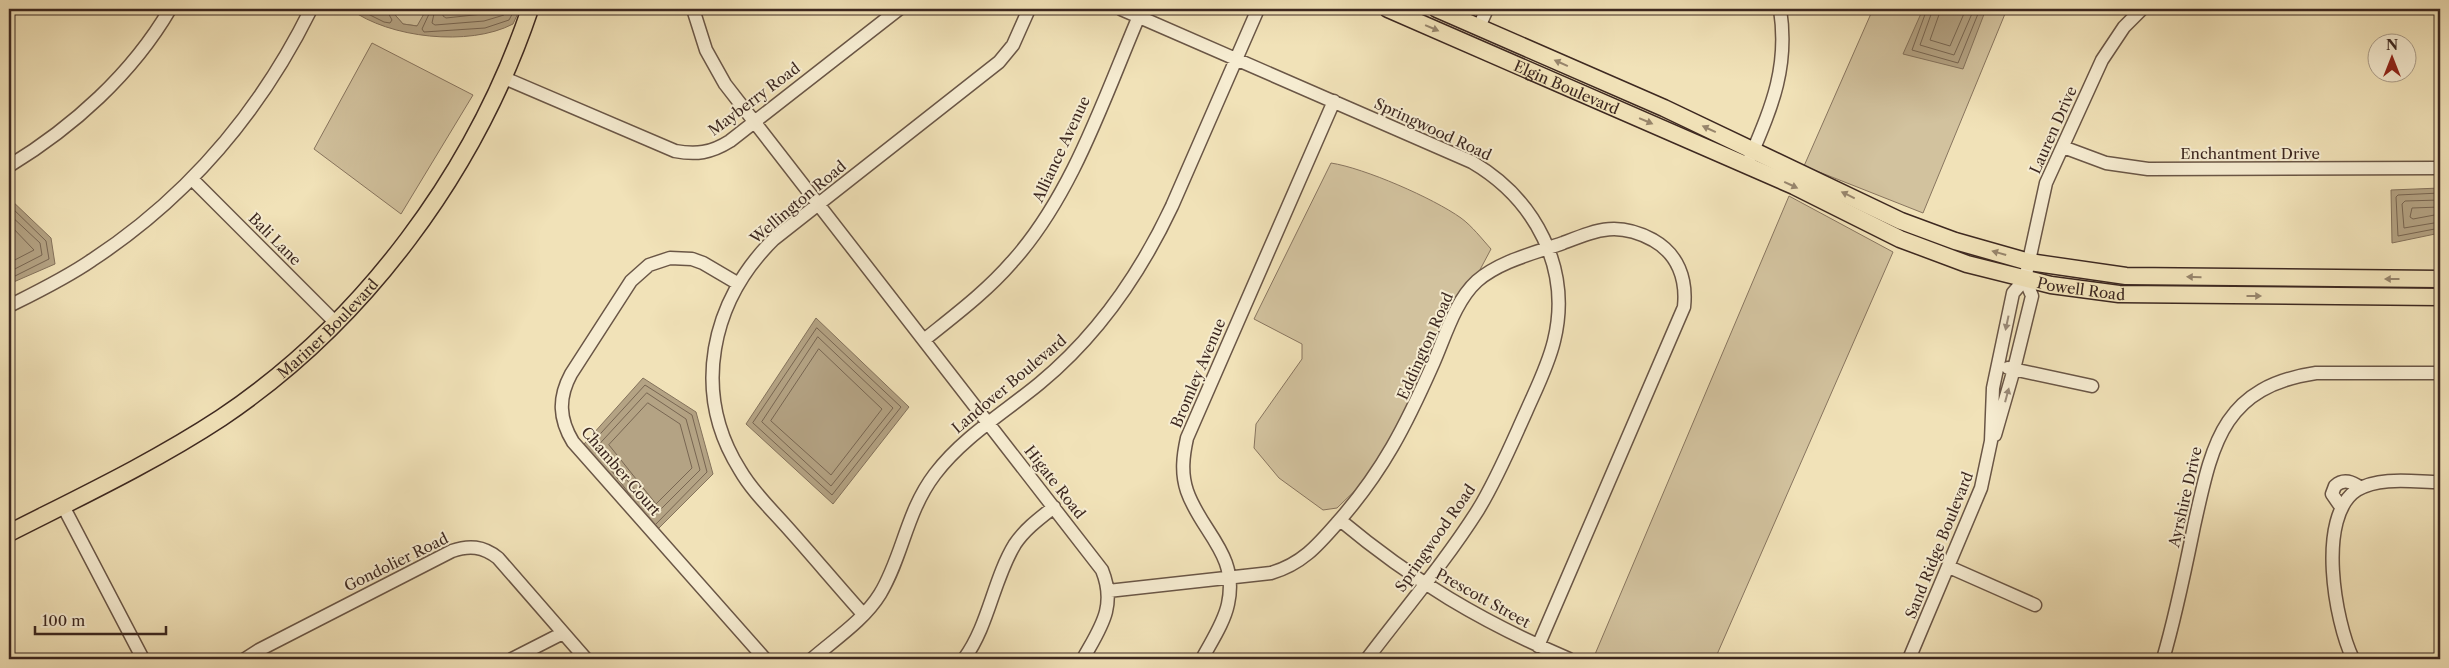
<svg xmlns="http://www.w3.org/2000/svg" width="2449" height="668" viewBox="0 0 2449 668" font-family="'Libre Caslon Text',serif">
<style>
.green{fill:#d2c29e;stroke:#88755f}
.water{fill:#b4a384;stroke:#84725c}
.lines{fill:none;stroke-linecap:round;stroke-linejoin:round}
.shore{stroke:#786652;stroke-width:1}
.minor-casing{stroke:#6a5646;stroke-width:15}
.major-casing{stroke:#3d2820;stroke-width:19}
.minor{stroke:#f6ecd1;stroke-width:12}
.major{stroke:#f1e2b8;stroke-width:16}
.oneway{fill:#97856c}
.oneway2{fill:#9a8a78}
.labels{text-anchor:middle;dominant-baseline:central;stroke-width:4;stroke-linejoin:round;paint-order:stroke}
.street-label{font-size:15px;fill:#3d2820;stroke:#f6ecd1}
</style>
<rect width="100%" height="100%" fill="#f1e2b8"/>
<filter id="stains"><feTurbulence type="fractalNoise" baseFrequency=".004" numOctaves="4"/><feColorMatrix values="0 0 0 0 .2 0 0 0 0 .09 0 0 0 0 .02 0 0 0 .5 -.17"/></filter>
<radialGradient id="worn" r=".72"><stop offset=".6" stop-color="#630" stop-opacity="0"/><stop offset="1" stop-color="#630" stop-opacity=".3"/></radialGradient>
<path class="green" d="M390 9H423L425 12 418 26 403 24Z
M1873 9H2007L1923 213 1804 166Z
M372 43 473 95 401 214 314 149Z
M1331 163C1364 168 1433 198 1461 218 1472 226 1482 239 1491 249L1371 475 1337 508 1323 510 1279 478 1254 448 1256 424 1302 359V344L1254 319Z
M1789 196 1893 252 1715 659H1593Z"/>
<path class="water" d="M350 9H390L403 24 417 26 425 12 423 9H520L513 24C469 47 389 38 350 9Z
M1923 9H1986L1963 69 1903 54Z
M2440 188V233L2392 243 2391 190Z
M9 198 51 238 55 264 9 284Z
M816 318 909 407 833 504 746 424Z
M643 378 696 412 713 474 654 533 584 444Z"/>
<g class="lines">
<path class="shore" d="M358 9 384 22 390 23 392 20 386 9
M429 9V14L422 29 424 32 485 28 509 20 515 9
M435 9 432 23 435 25 484 21 504 15 508 9
M443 9V16L446 18 483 14 500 9
M1927 9 1912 50 1958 63 1980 9
M1933 9 1920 45 1954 55 1974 9
M1941 9 1930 40 1950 46 1966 9
M2440 193 2398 195 2396 197 2398 236 2440 228
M2440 200 2405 201 2402 204 2404 228 2440 222
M9 205 46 241 49 259 9 279
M2440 207 2412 208 2410 217 2413 219 2440 214
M9 214 40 243 42 255 9 272
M9 224 34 250 9 263
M817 328 901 407 832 495 753 423Z
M818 337 893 408 831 486 762 422Z
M819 349 882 409 831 475 771 421Z
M647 393 686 419 700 470 655 515 599 445Z
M648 403 680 424 692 468 656 504 609 445Z
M631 496 591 444 645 385 692 415 707 472 656 524"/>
<g class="minor-casing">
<path id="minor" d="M693 9 706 50 725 84 1102 570C1117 607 1100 628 1083 659
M1121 9 1472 162C1535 199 1572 268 1554 341 1548 366 1536 389 1526 412 1511 445 1497 479 1478 510 1445 562 1404 610 1367 659
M9 11 11 9
M1479 27 1487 9
M502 77 675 151C696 155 711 153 730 141L899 9
M2063 147 2106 163 2148 169 2440 168
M1750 158C1772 106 1789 67 1780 9
M9 166C73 127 132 74 170 9
M192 179 335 322
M737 283 703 263 692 259 670 258 649 265 631 281 571 374C558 398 559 419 573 442L765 659
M9 306C37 292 66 278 92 260 188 197 260 112 311 9
M924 340C955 315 986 292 1012 262 1072 196 1104 98 1139 16
M2008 368 2092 386
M1995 435 2014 369 2032 296 2025 279
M63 506 143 659
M2341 507 2332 494 2335 486C2344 478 2352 482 2361 488
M1340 520C1413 581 1482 622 1569 659
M1949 567 2035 605
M1108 591 1271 573C1302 564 1318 545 1338 522 1383 471 1406 425 1433 364 1445 337 1455 301 1477 281 1500 261 1535 253 1563 243 1597 230 1617 221 1653 240 1678 254 1687 279 1684 307L1538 646
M863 614C837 585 812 555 786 526 770 508 752 491 740 470 691 392 711 301 774 239L999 62 1013 45 1029 9
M245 659 259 650 452 551C469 545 483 546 498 558L586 659
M512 659 563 633
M812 659C835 639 864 620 880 594 903 556 906 512 935 474 963 437 1005 412 1040 383 1098 335 1140 274 1172 206L1258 9
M964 659C989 625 993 580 1015 544 1025 529 1040 518 1054 507
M1202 659C1211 642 1224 623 1228 604 1239 554 1201 532 1187 491 1181 473 1183 456 1187 438L1334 101
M1909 659 1981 488 1991 441 1993 388 2013 293 2025 279 2046 183 2102 60 2124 27 2142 9
M2163 659C2176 615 2185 570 2194 526 2212 446 2221 387 2316 373H2440
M2353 659C2335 622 2316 516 2357 490 2380 476 2415 482 2440 482"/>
</g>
<g class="major-casing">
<g id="major">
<path id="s1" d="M1388 9 1794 186 1900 239 1967 264 2051 285 2119 294 2440 297"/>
<path d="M1437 9 1664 108 1901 221 1955 241 2029 262 2126 276 2440 279"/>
<path id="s2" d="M9 533C80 497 154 462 221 418 364 322 475 172 530 9"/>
</g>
</g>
<use href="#minor" class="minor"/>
<use href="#major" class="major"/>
</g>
<defs><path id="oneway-solid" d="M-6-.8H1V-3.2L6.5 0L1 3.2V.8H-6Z" transform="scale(1.25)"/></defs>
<g class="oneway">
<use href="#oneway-solid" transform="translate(1432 28) rotate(23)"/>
<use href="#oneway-solid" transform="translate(1561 63) rotate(-156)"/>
<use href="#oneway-solid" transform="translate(1646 121) rotate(23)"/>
<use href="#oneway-solid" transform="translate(1709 129) rotate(-155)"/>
<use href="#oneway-solid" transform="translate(1791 185) rotate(25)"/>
<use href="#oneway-solid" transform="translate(1848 195) rotate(-154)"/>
<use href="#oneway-solid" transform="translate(1999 253) rotate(-164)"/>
<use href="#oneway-solid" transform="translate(2194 277) rotate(-179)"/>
<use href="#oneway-solid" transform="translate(2392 279) rotate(-180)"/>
<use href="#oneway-solid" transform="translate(2254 296)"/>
</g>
<g class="oneway2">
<use href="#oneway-solid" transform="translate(2007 323) rotate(102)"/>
<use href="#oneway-solid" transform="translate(2007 395) rotate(-75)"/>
</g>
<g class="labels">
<g class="street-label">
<text stroke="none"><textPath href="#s1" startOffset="195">Elgin Boulevard</textPath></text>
<text transform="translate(754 99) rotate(-37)">Mayberry Road</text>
<text transform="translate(1433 129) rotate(25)">Springwood Road</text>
<text transform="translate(2053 130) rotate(-66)">Lauren Drive</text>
<text transform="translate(1061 149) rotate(-65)">Alliance Avenue</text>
<text x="2250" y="153">Enchantment Drive</text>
<text transform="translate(798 202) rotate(-40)">Wellington Road</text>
<text transform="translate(275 239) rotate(45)">Bali Lane</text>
<text stroke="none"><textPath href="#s1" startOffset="750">Powell Road</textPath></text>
<text stroke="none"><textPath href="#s2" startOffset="381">Mariner Boulevard</textPath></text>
<text transform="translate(1425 346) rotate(-66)">Eddington Road</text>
<text transform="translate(1198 373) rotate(-67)">Bromley Avenue</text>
<text transform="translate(1009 384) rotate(-40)">Landover Boulevard</text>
<text transform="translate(621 471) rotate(49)">Chamber Court</text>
<text transform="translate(1055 482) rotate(52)">Higate Road</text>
<text transform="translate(2185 497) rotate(-77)">Ayrshire Drive</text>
<text transform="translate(1435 538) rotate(-55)">Springwood Road</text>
<text transform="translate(1939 545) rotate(-68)">Sand Ridge Boulevard</text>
<text transform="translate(396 562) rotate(-26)">Gondolier Road</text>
<text transform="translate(1483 598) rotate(29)">Prescott Street</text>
</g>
</g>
<rect width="2449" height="668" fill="none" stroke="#f1e2b8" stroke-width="30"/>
<rect x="10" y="10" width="2429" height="648" fill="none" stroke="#3d2820" stroke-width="2.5"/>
<rect x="15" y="15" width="2419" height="638" fill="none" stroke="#3d2820"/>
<g transform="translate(2392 58)"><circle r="24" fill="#f6ecd1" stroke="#ac9e8a"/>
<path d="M0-4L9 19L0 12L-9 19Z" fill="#8f2418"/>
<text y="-8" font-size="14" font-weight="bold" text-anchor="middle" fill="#3d2820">N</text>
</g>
<path d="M35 626v8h131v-8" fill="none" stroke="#3d2820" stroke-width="2.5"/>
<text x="42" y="626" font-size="15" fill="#3d2820" stroke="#f6ecd1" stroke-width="4" paint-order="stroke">100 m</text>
<rect width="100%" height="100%" filter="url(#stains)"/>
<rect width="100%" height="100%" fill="url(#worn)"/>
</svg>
